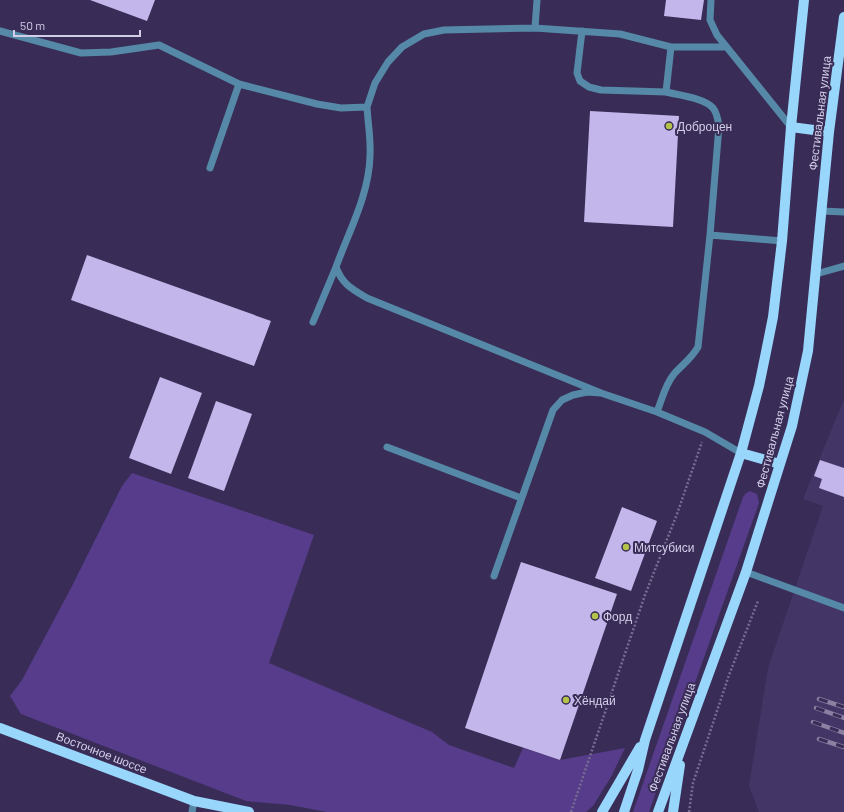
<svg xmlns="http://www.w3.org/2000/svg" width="844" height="812" viewBox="0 0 844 812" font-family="Barlow,sans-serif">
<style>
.built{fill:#433566}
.green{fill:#563c8a}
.building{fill:#c2b6ea}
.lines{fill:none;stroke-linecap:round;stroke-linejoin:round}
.path{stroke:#776d91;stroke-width:2.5;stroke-dasharray:2 2;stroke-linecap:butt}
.minor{stroke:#5689a7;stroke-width:7}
.major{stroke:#99d6fb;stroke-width:10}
.rail-casing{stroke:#8980a2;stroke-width:4.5}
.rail{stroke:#392d57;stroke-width:3;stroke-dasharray:9;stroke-linecap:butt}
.poi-dot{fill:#b4c24a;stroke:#392d57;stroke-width:1.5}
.labels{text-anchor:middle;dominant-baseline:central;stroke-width:4;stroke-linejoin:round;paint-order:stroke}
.street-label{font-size:12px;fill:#d3cee8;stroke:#392d57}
.poi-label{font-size:12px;fill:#d3cee8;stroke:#392d57;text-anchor:start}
</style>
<rect width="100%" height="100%" fill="#392d57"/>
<path class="built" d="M844 399V812H759L749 786 768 668 823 506 803 499Z"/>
<path class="green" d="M132 473 314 535 269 663 432 732 449 745 514 768 523 748 560 760 625 748 611 777 593 806 586 812H327L290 805 246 801 21 714 10 696 22 680 71 588 122 486Z
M750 491 757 494 759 503 649 812H633L743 497 746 493Z"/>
<path class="building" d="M90 0H155L147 21Z
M666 0H704L701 20 664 16Z
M590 111 679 116 673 227 584 222Z
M87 255 271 321 254 366 71 300Z
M160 377 202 393 171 474 129 458Z
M216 401 252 414 224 491 188 478Z
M820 460 844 468V497L819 488 822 479 814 476Z
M622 507 657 521 631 591 595 578Z
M521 562 617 594 560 760 465 728Z"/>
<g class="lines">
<path class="path" d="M571 812 645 595 677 514 702 442
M689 812 693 783 729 675 758 601"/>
<path class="minor" d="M711 0 710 20 717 35 791 127
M535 28 537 0
M0 31 81 53 111 52 159 45 239 84 317 104 341 108 367 107 375 83 388 62 402 47 424 34 444 30 535 28 620 34 671 47H726
M582 31 577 73 580 81 589 87 601 90 666 92
M367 107C368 124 371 140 370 156 369 195 349 231 336 267 342 284 352 289 367 298L601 393
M210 168 239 84
M821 211 844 212
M710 235 782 241
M816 274 844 266
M313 322 336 267
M657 412C662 399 665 385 674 374 683 364 691 359 698 347L710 235 719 126C718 120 717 113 713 108 705 98 678 95 666 92L671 47
M387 447 521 498
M746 572 844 608
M494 576 553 410 562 400 573 395 587 392 601 393 657 412 705 432 741 453
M192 812 194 801"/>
<path class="major" d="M791 127 829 132
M741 453 780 464
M0 728 194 801 249 812
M602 812 640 747
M624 812 638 770 645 740 741 453 759 386 766 352 773 317 782 241 791 127 804 0
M658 812 746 572 792 426 808 351 829 132 844 17
M673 812 680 765"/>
<g class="rail-casing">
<path id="rail" d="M819 699 844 707
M816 708 844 718
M813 722 844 733
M819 739 844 747"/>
</g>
<use href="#rail" class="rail"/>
</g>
<g class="poi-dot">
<circle cx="669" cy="126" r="4"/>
<circle cx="626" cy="547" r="4"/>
<circle cx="595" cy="616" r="4"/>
<circle cx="566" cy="700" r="4"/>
</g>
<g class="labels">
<g class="street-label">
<text transform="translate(819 113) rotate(-83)">Фестивальная улица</text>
<text transform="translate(774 432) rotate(-75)">Фестивальная улица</text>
<text transform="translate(671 737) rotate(-70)">Фестивальная улица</text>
<text transform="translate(102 752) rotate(21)">Восточное шоссе</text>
</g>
<g class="poi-label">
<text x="677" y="126">Доброцен</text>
<text x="634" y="547">Митсубиси</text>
<text x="603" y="616">Форд</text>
<text x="574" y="700">Хёндай</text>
</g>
</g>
<path d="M14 30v6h126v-6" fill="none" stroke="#d3cee8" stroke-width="2"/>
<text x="20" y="30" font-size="12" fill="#d3cee8" stroke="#392d57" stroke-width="3" paint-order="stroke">50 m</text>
</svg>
